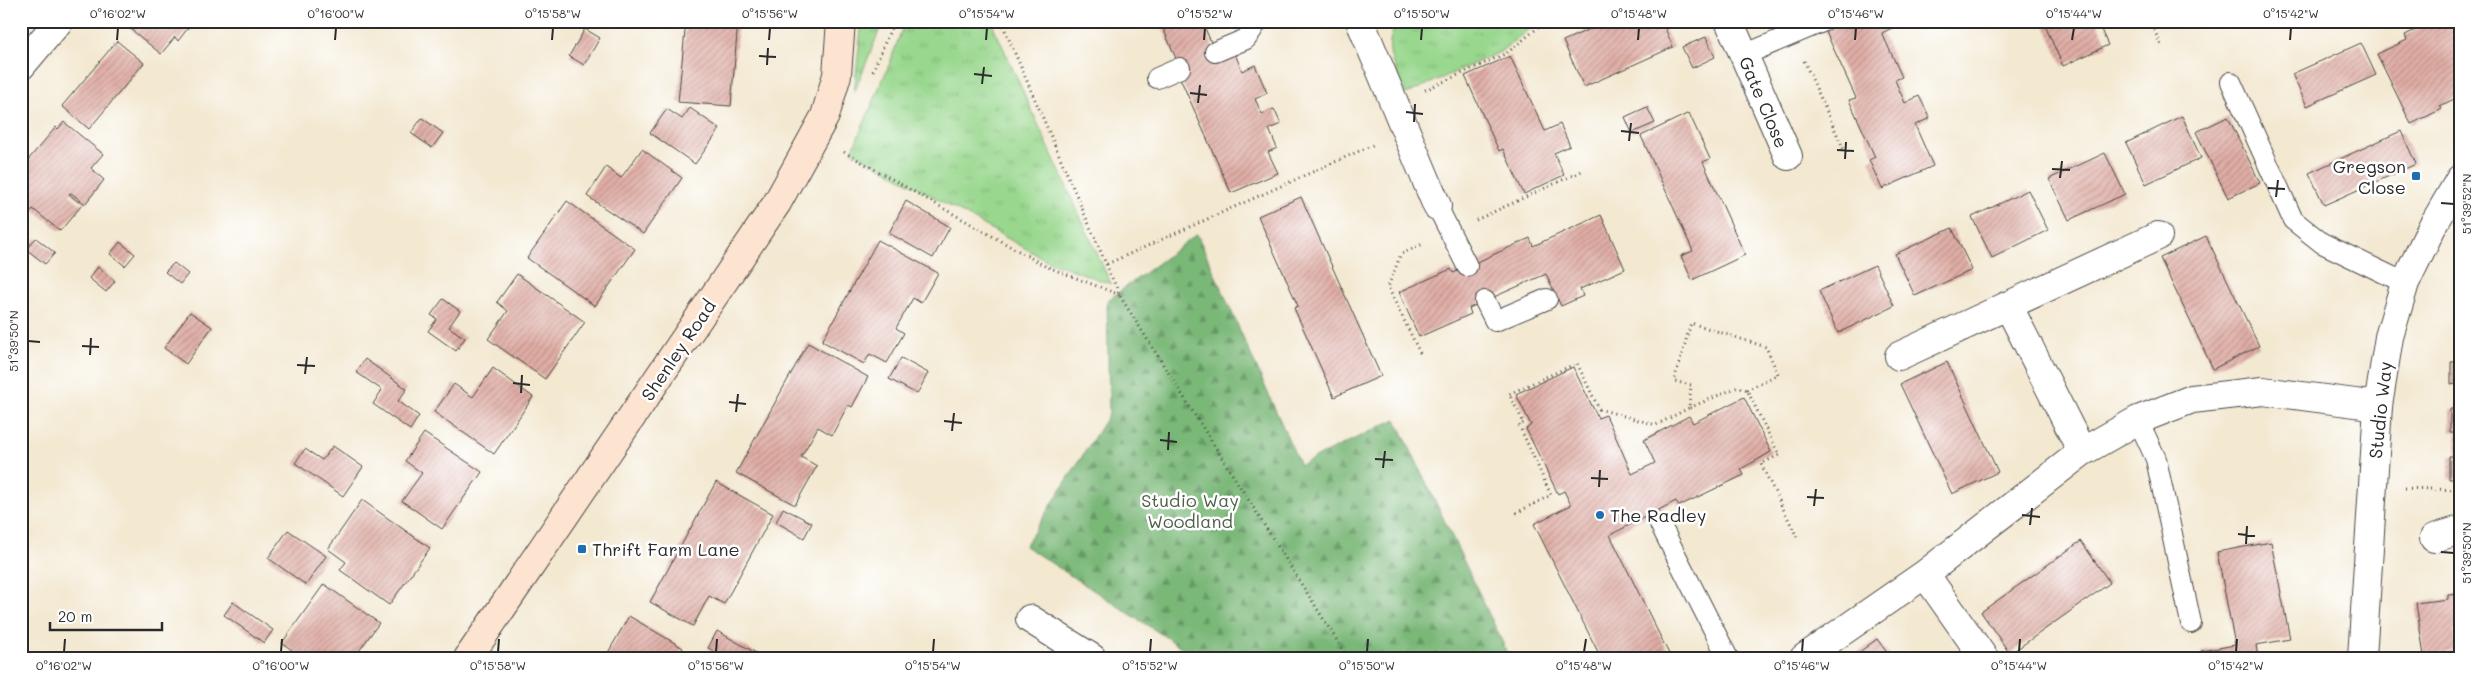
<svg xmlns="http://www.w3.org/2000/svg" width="2481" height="679" viewBox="0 0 2481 679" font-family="Mali,sans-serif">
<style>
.grass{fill:url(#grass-tufts);stroke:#62815c}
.forest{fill:url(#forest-firs);stroke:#527252}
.building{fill:url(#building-hatch)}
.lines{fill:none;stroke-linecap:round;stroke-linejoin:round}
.service-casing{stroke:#494744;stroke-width:22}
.minor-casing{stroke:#494744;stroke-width:30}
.tertiary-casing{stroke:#494744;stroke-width:30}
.secondary-casing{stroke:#494744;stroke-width:30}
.path{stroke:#494744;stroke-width:3;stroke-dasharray:1 4;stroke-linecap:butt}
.service{stroke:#fff;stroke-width:20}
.minor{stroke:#fff;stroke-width:28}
.tertiary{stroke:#fff;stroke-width:28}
.secondary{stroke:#fde4d1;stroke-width:28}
.ticks{fill:none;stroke:#2b2b2b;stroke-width:2}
.poi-dot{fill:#1f6fb2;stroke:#fff;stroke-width:2}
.labels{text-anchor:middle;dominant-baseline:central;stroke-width:5;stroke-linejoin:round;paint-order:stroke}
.street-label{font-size:18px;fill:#2b2b2b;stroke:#fff}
.poi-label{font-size:18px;fill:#2b2b2b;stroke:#fff;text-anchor:start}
.park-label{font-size:18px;fill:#4c5f48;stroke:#fff}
.neatline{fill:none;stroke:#2b2b2b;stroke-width:2}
.ticks-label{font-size:12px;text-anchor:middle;fill:#2b2b2b}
</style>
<defs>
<pattern id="grass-tufts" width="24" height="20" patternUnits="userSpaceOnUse" patternTransform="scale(1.25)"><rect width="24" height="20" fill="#98d78d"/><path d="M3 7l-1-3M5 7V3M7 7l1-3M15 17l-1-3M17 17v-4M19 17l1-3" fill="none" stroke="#83b97a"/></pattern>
<pattern id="forest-firs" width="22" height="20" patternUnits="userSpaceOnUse" patternTransform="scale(1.25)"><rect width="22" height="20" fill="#7ab878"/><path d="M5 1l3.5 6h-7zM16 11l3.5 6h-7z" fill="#649663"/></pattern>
<pattern id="building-hatch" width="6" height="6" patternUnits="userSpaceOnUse" patternTransform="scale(1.25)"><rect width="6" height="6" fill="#e0aea6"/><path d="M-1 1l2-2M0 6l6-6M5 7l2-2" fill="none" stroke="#b68e87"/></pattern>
</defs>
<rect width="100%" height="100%" fill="#fff"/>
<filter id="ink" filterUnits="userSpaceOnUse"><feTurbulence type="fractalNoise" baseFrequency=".02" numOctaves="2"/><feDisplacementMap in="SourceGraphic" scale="10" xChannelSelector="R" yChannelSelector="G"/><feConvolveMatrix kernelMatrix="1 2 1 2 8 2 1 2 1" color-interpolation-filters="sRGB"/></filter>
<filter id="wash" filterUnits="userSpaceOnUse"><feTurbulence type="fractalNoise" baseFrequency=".0096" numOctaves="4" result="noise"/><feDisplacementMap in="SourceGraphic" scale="20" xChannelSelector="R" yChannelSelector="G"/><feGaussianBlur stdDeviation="1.12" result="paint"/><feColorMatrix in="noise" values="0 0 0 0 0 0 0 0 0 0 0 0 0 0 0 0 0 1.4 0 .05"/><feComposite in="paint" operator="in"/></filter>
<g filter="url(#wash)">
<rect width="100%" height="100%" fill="#f3e8d0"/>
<path class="grass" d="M862 21H883L854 93Z
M905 21H991L1111 284 1046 260 852 151 889 65Z
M1402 21H1539L1500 52 1406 94C1396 70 1377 42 1402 21Z"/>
<path class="forest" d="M1197 234 1300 465 1396 419 1510 658H1198L1025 546 1109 414 1107 301Z"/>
<g id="blocks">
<path class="building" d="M121 21H200L195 27 191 24 178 41 175 37 161 54Z
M686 21H738L731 106 678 102Z
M1160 21H1202L1219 61 1235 54 1242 71 1255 65 1267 93 1255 99 1262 114 1274 109 1281 124 1269 129 1277 148 1268 152 1278 173 1231 193 1180 78V68Z
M1608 21H1662L1673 47 1584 87 1563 41Z
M1821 21H1893L1896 26 1882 33 1902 77 1895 80 1905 103 1919 96 1930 118 1915 125 1933 166 1882 189 1869 160 1875 157 1849 100 1856 98Z
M2043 21H2097L2108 45 2063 66Z
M2434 21H2460V96L2440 106 2442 109 2411 124 2377 54 2407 40 2405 35Z
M585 29 600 38 584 65 569 56Z
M1706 37 1715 57 1692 68 1682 47Z
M117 41 144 63 89 129 62 106Z
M2361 43 2376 75 2307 106 2292 74Z
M1510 56 1545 131 1560 124 1570 146 1554 153 1564 175 1524 194 1503 149 1499 151 1465 76Z
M1647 107 1655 123 1632 133 1625 117Z
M690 108 720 129 695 164 650 133 667 109 682 119Z
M1689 113 1710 159 1703 162 1745 255 1692 280 1681 256 1693 251 1641 136Z
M2182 116 2201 158 2146 184 2126 143Z
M2228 117 2260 183 2228 198 2196 132Z
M422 118 443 133 432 148 411 133Z
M64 122 103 154 91 168 104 180 85 204 71 193 69 194 82 205 60 231 33 209 28 216 21 211V168L56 127 58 129Z
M2401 131 2416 164 2324 205 2309 173Z
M642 149 682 178 643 234 587 196 606 167 621 178Z
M2105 153 2125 194 2069 220 2049 179Z
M2028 190 2048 230 1992 258 1972 217Z
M1301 197 1381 376 1334 397 1294 308 1298 306 1258 216Z
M567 201 635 249 595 306 527 258Z
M906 201 950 227 933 258 889 233Z
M1601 215 1625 269 1580 289 1583 296 1561 306 1546 274 1469 308 1471 314 1419 337 1399 292 1451 269 1453 273 1530 238 1533 246Z
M1952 228 1972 270 1915 296 1895 254Z
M2206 236 2259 346 2213 369 2160 258Z
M36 238 55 253 45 264 26 249Z
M878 240 938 273 921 303 913 298 896 328 904 333 887 363 870 354 864 364 822 341Z
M120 242 135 254 125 266 110 254Z
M174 263 188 274 180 284 165 272Z
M1875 265 1894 306 1838 333 1819 291Z
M98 267 115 281 106 292 89 278Z
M517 274 585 322 545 379 488 339 508 311 497 302Z
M443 299 460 311 449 327 465 338 456 351 428 331 437 319 431 315Z
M190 312 212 327 186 364 164 348Z
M2458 336H2460V479H2449V456H2456V432H2450V409H2456L2457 385 2451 384V362H2457Z
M808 343 868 377 852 407 848 405 832 435 818 427 801 457 817 466 795 505 736 473Z
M901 358 928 373 917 394 889 379Z
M365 359 407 389 398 401 419 416 410 430 373 404 382 390 356 372Z
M1947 362 1998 472 1952 494 1900 384Z
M1573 367 1598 418 1606 415 1632 474 1655 463 1644 440 1689 416 1693 423 1744 397 1771 452 1741 469 1744 475 1679 506 1676 501 1610 535 1671 658H1601L1534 524 1571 505 1564 491 1558 494 1526 429 1531 425 1516 394Z
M493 368 533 397 494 454 434 412 454 384 473 397Z
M424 433 482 472 442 529 402 501 422 473 405 461Z
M333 446 363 467 343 496 295 463 305 449 322 460Z
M716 482 773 514 724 604 709 596 693 626 650 602Z
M362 500 430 548 389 605 340 570 346 562 328 549Z
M783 508 812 523 804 538 776 522Z
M288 530 326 556 306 585 268 558Z
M2081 541 2110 583 2010 654 1981 612Z
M2271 542 2290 639 2256 645 2258 658H2202L2201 651 2235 645 2217 552Z
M324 584 379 623 354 658H303L282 643Z
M2460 594V629L2453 630 2456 651 2424 656 2416 603 2448 599V595Z
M233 602 273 630 264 643 224 615Z
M629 616 683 648 677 658H605Z
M717 631 765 658H727L708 648Z
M1877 639 1891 658H1851Z"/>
</g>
</g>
<g filter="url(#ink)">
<use href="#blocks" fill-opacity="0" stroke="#494744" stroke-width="1"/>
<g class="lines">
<g class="service-casing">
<path id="service" d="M1215 52 1246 39 1258 21
M1744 55 1822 22
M1157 78 1180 68
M2231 82 2293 220 2322 243 2405 283
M1437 206 1467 266
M1485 301 1495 321 1547 299
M2138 420 2156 459 2191 623
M1660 524 1728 658"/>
</g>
<g class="minor-casing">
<path id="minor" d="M1360 21 1437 206
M1729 21 1788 156
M21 66 59 21
M2008 305 2082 452
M1899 356 2158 236
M2434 538 2460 530
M1925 574 1984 658
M1030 619 1092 658
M1804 658 1925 574 2082 452 2138 420 2192 399 2263 391 2378 406"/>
</g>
<g class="tertiary-casing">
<path id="tertiary" d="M2362 658 2378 406 2389 337 2405 283 2432 227 2460 179"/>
</g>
<g class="secondary-casing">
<path id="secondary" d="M468 658 777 203 825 116 837 75 841 21"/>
</g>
<path class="path" d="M1001 21 1120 296 1348 658
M2150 21 2161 45
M1804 61 1844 150
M873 71 894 21
M1425 90 1507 53 1546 21
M844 152 1045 266 1120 295
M1476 220 1584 170
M1107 264 1375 144
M1420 353 1388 287 1401 254 1423 244
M1747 390 1778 374 1766 347 1691 323 1674 381 1691 385 1689 408 1738 387 1747 390 1779 455 1761 464 1797 537
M2405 488 2460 490
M1516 513 1551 495 1519 425 1524 423 1509 394 1577 363 1599 409 1656 425 1689 408"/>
<use href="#service" class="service"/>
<use href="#minor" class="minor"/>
<use href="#tertiary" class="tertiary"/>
<use href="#secondary" class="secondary"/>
</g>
</g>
<path class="ticks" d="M117 40 118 28M335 40 336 28M552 40 553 28M769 40 770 28M986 40 987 28M1204 40 1205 28M1421 40 1422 28M1638 40 1639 28M1855 40 1856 28M2072 40 2074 28M2290 40 2291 28M759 56 776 57M767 65 768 48M974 74 992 76M982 84 984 67M1190 93 1207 95M1198 103 1200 85M1406 112 1423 114M1414 122 1415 104M1621 131 1639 133M1629 141 1631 123M1837 150 1854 151M1845 159 1846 142M2052 169 2070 170M2060 178 2062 161M2268 188 2285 189M2276 197 2278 180M2441 203 2454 204M28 341 40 342M82 346 99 347M90 355 91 338M297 365 315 366M305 374 307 357M513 383 530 385M521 393 522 375M729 402 746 404M736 412 738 394M944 421 962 423M952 431 954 413M1160 440 1177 442M1168 450 1169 432M1375 459 1393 460M1383 468 1385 451M1591 478 1608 479M1599 487 1600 470M1807 497 1824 498M1814 506 1816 489M2022 515 2040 517M2030 525 2032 508M2238 534 2255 536M2246 544 2247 526M2441 552 2454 553M64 652 65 639M281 652 282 639M498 652 499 639M716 652 717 639M933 652 934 639M1150 652 1151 639M1367 652 1368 639M1584 652 1586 639M1802 652 1803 639M2019 652 2020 639M2236 652 2237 639"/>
<g class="poi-dot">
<rect x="2411" y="171" width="10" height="10" rx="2.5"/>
<circle cx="1600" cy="515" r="5"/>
<rect x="577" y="544" width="10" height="10" rx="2.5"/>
</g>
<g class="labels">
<g class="street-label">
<text transform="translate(1764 102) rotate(67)">Gate Close</text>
<text transform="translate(678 350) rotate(-56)">Shenley Road</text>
<text transform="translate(2380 410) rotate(-84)">Studio Way</text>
</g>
<g class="poi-label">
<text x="2406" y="166" text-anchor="end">Gregson<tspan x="2406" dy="21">Close</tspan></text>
<text x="1610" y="515">The Radley</text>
<text x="592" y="549">Thrift Farm Lane</text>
</g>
<g class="park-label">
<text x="1190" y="500">Studio Way<tspan x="1190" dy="21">Woodland</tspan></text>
</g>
</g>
<rect width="2481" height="679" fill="none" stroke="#fff" stroke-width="55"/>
<path d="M50 622v8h112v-8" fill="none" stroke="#2b2b2b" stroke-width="2.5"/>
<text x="58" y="622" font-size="15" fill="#2b2b2b" stroke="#ffffff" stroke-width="4" paint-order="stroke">20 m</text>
<rect x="28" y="28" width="2426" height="624" class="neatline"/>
<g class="ticks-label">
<text x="118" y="18">0°16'02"W</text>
<text x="336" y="18">0°16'00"W</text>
<text x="553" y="18">0°15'58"W</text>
<text x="770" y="18">0°15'56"W</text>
<text x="987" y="18">0°15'54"W</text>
<text x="1205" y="18">0°15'52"W</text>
<text x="1422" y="18">0°15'50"W</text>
<text x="1639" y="18">0°15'48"W</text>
<text x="1856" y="18">0°15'46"W</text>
<text x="2074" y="18">0°15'44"W</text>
<text x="2291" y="18">0°15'42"W</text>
<text transform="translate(2467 204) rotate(-90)" y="4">51°39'52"N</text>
<text transform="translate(14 341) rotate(-90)" y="4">51°39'50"N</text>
<text transform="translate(2467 553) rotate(-90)" y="4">51°39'50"N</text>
<text x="64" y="670">0°16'02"W</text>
<text x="281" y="670">0°16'00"W</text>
<text x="498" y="670">0°15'58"W</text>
<text x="716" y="670">0°15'56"W</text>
<text x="933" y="670">0°15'54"W</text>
<text x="1150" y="670">0°15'52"W</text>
<text x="1367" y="670">0°15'50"W</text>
<text x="1584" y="670">0°15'48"W</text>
<text x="1802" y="670">0°15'46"W</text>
<text x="2019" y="670">0°15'44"W</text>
<text x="2236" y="670">0°15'42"W</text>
</g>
</svg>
